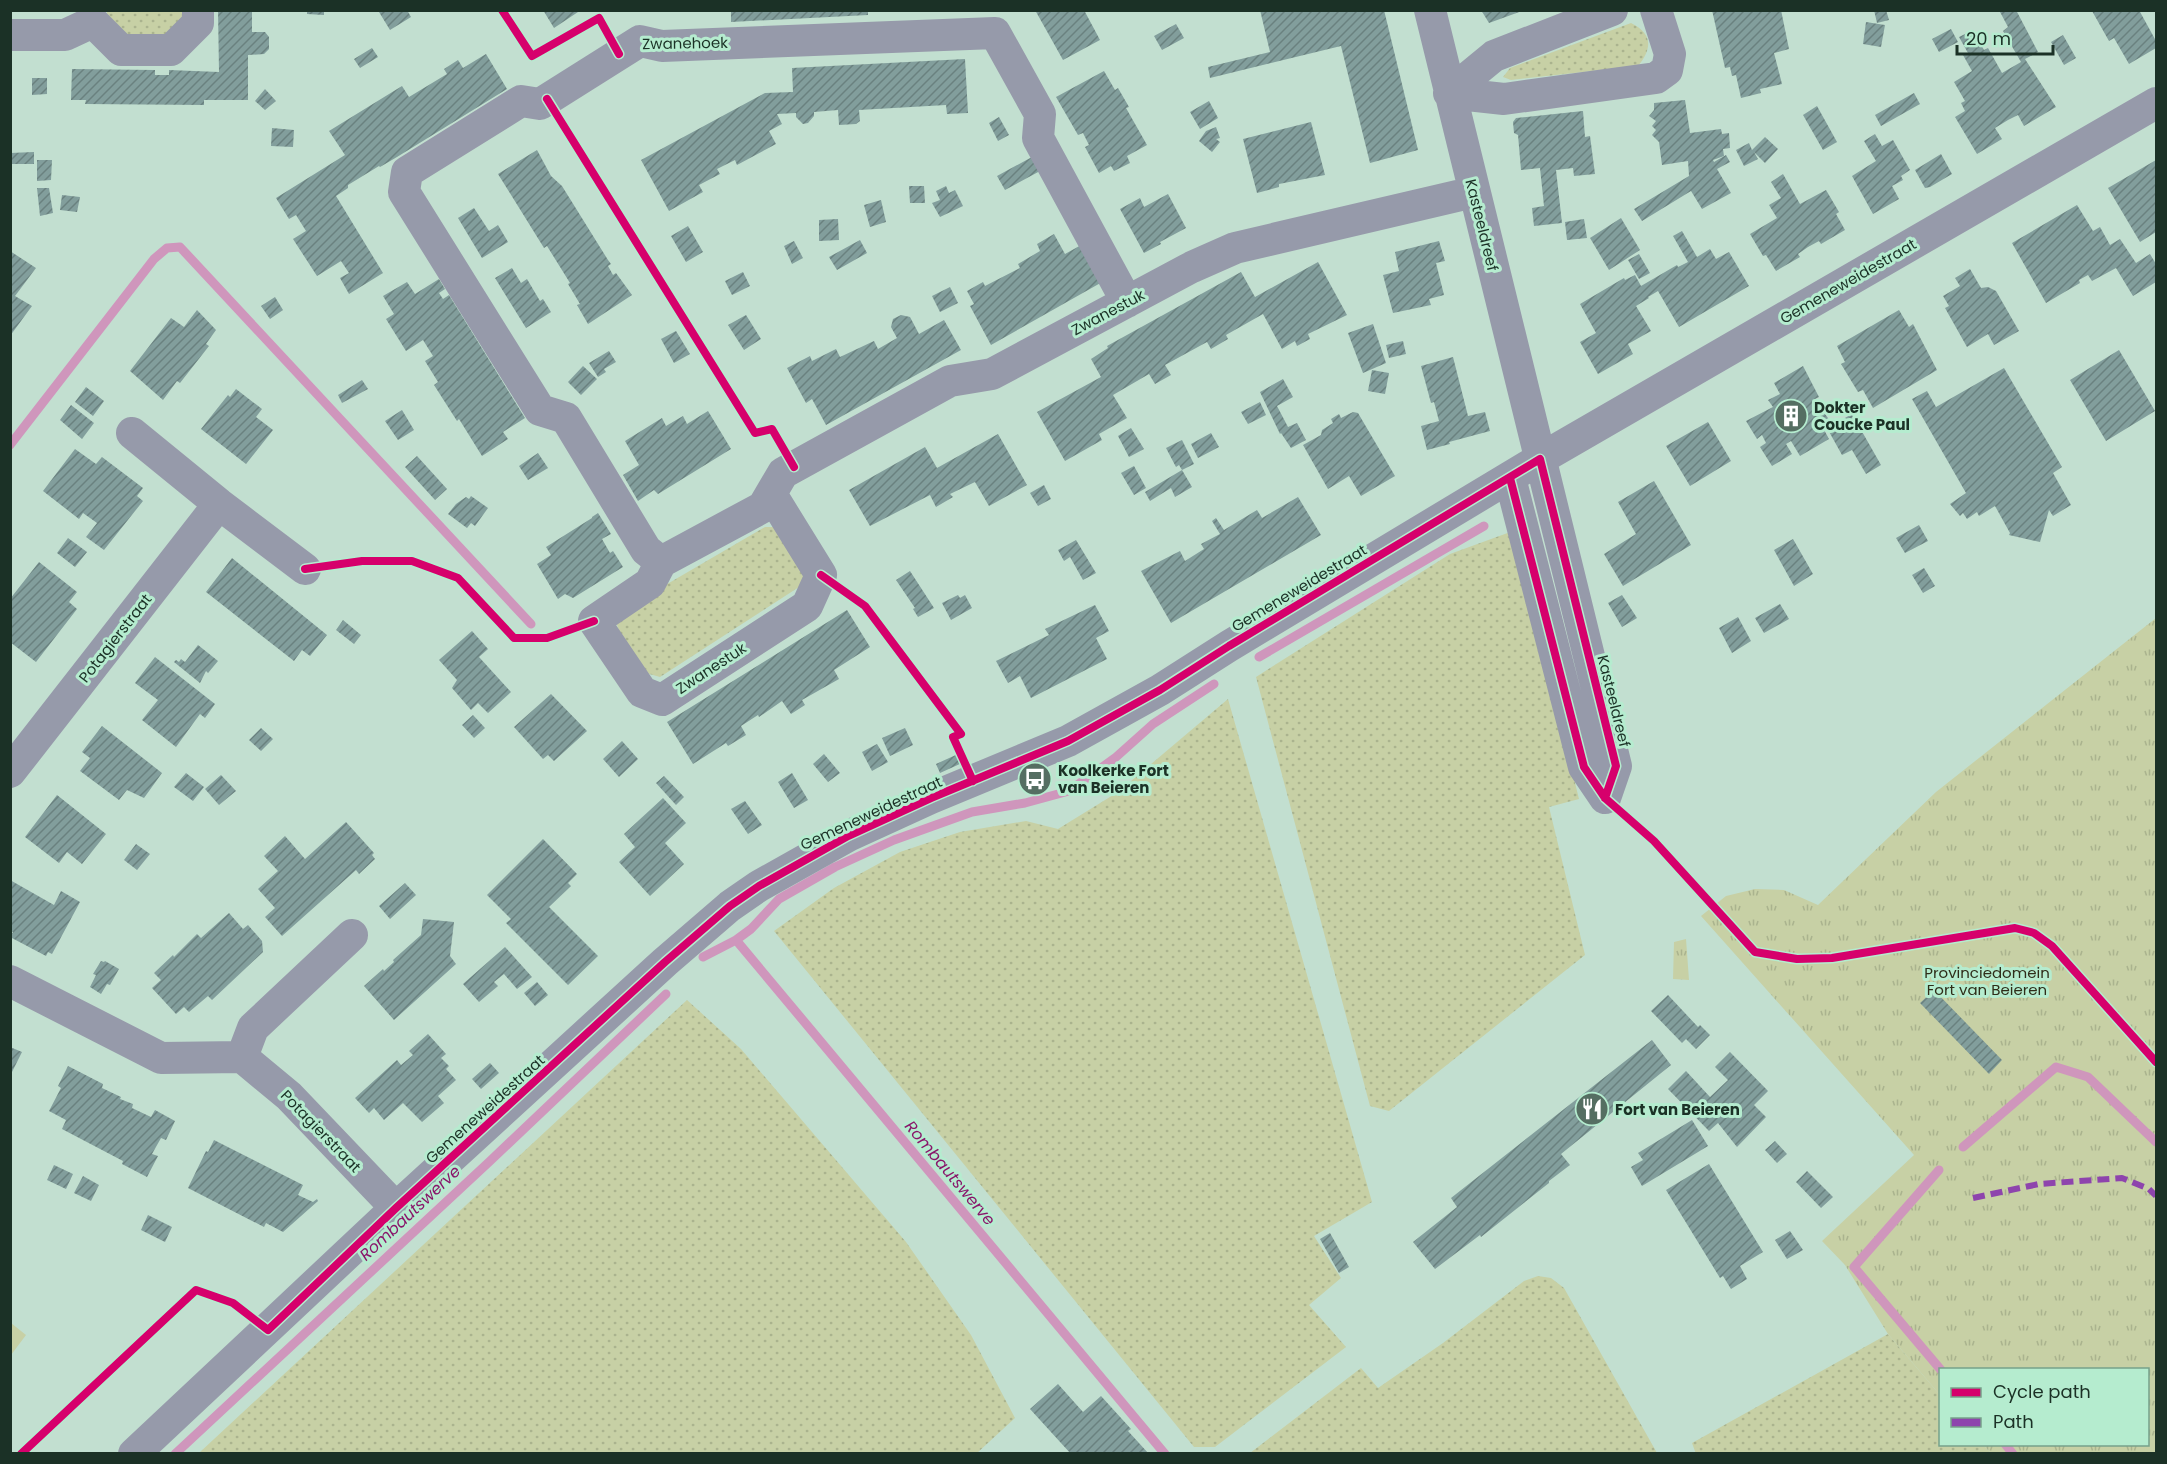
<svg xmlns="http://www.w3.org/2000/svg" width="2167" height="1464" viewBox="0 0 2167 1464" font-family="Poppins,sans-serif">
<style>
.grass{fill:url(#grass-dots)}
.park{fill:url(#park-tufts)}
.garden{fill:#c7d0a5}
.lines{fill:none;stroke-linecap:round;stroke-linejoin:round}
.stream{stroke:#cf96bc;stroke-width:9}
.building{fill:url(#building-hatch)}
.street{stroke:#969aaa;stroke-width:32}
.quiet{stroke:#8e44ad;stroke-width:6;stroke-dasharray:12 6;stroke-linecap:butt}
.cycleway-casing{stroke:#b5eccf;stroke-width:11}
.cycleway{stroke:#d6006c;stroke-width:8}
.labels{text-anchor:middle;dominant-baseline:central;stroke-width:6;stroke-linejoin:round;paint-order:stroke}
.street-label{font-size:15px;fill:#1b3126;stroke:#b5eccf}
.poi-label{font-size:15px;font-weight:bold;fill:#1b3126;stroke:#b5eccf;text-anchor:start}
.park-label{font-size:15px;fill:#2f2d19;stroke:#b5eccf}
.water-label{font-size:16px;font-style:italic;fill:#89166a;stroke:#b5eccf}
</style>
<defs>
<pattern id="grass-dots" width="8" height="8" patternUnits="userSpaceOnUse" patternTransform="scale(1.5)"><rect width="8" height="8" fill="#c7d0a5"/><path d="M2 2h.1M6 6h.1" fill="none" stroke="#aab38e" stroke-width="1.8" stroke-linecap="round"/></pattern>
<pattern id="park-tufts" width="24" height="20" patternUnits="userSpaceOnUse" patternTransform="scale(1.5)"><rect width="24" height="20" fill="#c7d0a5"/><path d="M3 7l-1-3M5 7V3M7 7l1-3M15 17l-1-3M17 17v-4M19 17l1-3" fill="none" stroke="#aab38e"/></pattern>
<pattern id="building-hatch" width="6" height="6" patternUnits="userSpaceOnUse" patternTransform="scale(1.5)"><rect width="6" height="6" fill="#829e9c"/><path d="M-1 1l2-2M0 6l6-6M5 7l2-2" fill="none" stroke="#6a817f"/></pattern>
</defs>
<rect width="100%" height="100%" fill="#c2dfd0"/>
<path class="grass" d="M107 10 185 11 186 16 165 37 126 38 107 19Z
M1631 23C1652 33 1653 48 1638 66L1511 80 1503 77 1510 68Z
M765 527H780L806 572 799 587 660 677 639 671 622 639 616 622 621 611Z
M1513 531 1579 799 1549 807 1585 955 1389 1111 1370 1106 1256 677 1450 554Z
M1228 699 1372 1202 1314 1236 1341 1278 1309 1305 1346 1347 1215 1447H1194L774 931 834 888 900 852 960 832 1026 821 1058 829 1118 792Z
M687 1000 741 1049 906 1242 971 1335 1015 1418 976 1454 199 1453Z
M1538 1276 1551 1278 1564 1288 1657 1453H1250L1361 1368 1378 1388 1443 1343 1524 1281Z
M1888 1334 1940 1395V1444L1983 1445 1991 1453 1696 1454 1692 1443Z"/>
<path class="park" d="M2156 618V1453H1991L1983 1445 2148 1444V1370H1940V1395L1888 1334 1845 1265 1822 1241 1914 1155 1701 916 1726 896 1755 889 1784 890 1818 905 1936 792Z
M1686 939 1689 980 1673 979 1674 942Z"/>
<path class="garden" d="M11 1323 26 1335 11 1355Z"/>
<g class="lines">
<path class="stream" d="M10 445 154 259 167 248 180 247 531 624
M1259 657 1484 526
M736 940 751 929 779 899 835 867 894 840 972 812 1025 803 1069 791 1115 758 1153 724 1214 684
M703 957 736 940 1165 1454
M1963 1147 2056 1067 2088 1077 2156 1142
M1939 1170 1854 1267 1941 1370
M2005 1444 2013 1454
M175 1454 489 1162 666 994"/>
</g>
<path class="building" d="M218 10H252V32H265L269 37V49L264 54 248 55V100H204V105L85 104 86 100H71L72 69 155 70V75H169V70L219 72Z
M307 10H324V15L307 14Z
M381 10H407L411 17 390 30 379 12Z
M543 10H581L554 28Z
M731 10H868V15L731 22Z
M1035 10H1084L1100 40 1063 60Z
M1260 10H1384L1418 150 1370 163 1341 46 1210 78 1208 67 1270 52Z
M1481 10H1522V11L1489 23Z
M1712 10H1781L1789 49 1774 53 1782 84 1760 89 1761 93 1741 98 1736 75 1732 76 1730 67 1725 68Z
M1874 10H1886L1889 20 1877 23Z
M1999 10H2016L2038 52 2025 59 2056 107 2024 126 2018 115 2008 120 1995 128 2002 139 1977 154 1955 117 1965 111 1961 103 1965 101 1954 82 1972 71 1963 55 1968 53 1959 37 1973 30 1984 50 1988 48 2002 73 2021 62 2003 31 2008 27Z
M2139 10 2156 41V48L2129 64 2114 38 2109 41 2092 11Z
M1866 22 1885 25 1881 47 1863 44Z
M1176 24 1184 38 1162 50 1154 36Z
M1951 29 1958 42 1939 52 1932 39Z
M2063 35 2076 58 2064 65 2051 42Z
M372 48 378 57 360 68 354 59Z
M486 54 507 89 397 157 380 167 379 166 348 185V188L336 196 383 273 349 294 340 278 349 273 341 261 317 276 293 239 306 231 296 215 289 219 276 198 345 155 329 131 402 86 409 97 447 74 444 69 458 60 463 68Z
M965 59 968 113 947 114 946 105 859 110 860 121 856 124 839 125 838 110 814 112V116L808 123 803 124 796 117V113L777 114 782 124 769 131 776 144 737 165 735 160 717 169 720 174 699 185 703 192 669 211 641 160 765 93 793 92 792 68Z
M1104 71 1115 90 1118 88 1129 107 1126 108 1147 145 1127 156 1130 163 1114 171 1111 166 1099 173 1085 147 1089 145 1083 133 1078 135 1056 97Z
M32 78H47V94L32 95Z
M265 89 276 101 265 110 255 101Z
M1914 93 1920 104 1881 126 1875 115Z
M1685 100 1690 133 1721 129 1722 134 1729 133 1730 148 1723 149 1724 156 1713 160 1714 162 1726 155 1730 162 1717 169 1731 193 1702 209 1691 191 1642 221 1634 209 1689 176 1688 161 1662 165 1659 142 1652 135 1656 130 1652 126 1656 121 1649 116 1654 110V103Z
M1209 101 1218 118 1200 129 1190 112Z
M1817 106 1837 142 1823 150 1803 115Z
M1583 111 1585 137 1590 136 1595 174 1574 176 1573 168 1556 170 1562 223 1534 226 1532 208 1544 206 1540 168 1521 170 1518 135 1514 133 1513 122 1516 118Z
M999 117 1009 135 998 141 989 123Z
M1311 122 1325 175 1279 184V187L1257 193 1243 139Z
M1216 127 1220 138 1216 139 1220 142 1212 152 1199 141 1206 131Z
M272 128 294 130 293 147 271 146Z
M1875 134 1882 146 1893 140 1910 170 1901 176 1903 180 1892 186 1899 199 1873 214 1852 176 1876 161 1864 141Z
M1765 137 1778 149 1765 163 1754 152 1758 159 1744 166 1736 150 1749 143 1752 150Z
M537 150 551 176 562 186 608 260 611 264 608 266 613 275 616 273 632 295 588 324 577 305 580 304 568 284 570 283 547 246 544 248 498 174Z
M34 152V164H10V153Z
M1941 154 1952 174 1930 187 1925 188 1915 170Z
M1032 157 1040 171 1005 190 997 176Z
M37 160H52L51 180 37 181Z
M2156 160V232L2140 242 2108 188Z
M1783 174 1800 204 1826 190 1839 212 1836 214 1845 230 1821 244 1819 241 1808 247 1798 254 1800 257 1776 271 1766 255 1763 256 1750 234 1777 218 1769 205 1781 198 1771 182Z
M909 186H924L925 203H910Z
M946 186 949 193 955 190 963 206 940 217 932 203 940 200 936 191Z
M37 188H49L53 213 40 216Z
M1168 194 1186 228 1160 242 1161 244 1144 253 1120 209 1140 198 1144 207Z
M62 195 80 197 77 212 60 210Z
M881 200 886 222 870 227 864 205Z
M2077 205 2093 231 2100 227 2110 245 2120 239 2136 263 2150 254 2156 264V282L2133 296 2116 268 2092 281 2088 275 2079 280 2080 283 2046 303 2012 243Z
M474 208 489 231 498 225 508 242 482 258 458 218Z
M1621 218 1640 250 1609 270 1590 238Z
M838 219 839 240 819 241V220Z
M1584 219 1587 238 1567 240 1565 222Z
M688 226 703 252 686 262 671 236Z
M1682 231 1697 257 1710 249 1716 259 1729 252 1749 286 1679 327 1658 291 1648 297 1649 298 1636 306 1651 331 1628 344 1633 354 1598 374 1580 342 1596 333 1580 304 1624 278 1625 280 1635 275 1641 286 1677 265 1678 267 1688 262 1673 236Z
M1054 234 1065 254 1083 244 1104 281 991 345 970 306 974 304 967 291 983 282 985 286 1020 268 1018 264 1040 251 1037 244Z
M860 240 867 253 837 270 829 257Z
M794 241 803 258 792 264 784 246Z
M1439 241 1445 261 1436 263 1444 295 1429 299 1431 305 1393 313 1383 275 1399 271 1395 252Z
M10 251 36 268 15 296 32 306 10 336Z
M1639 254 1650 273 1639 279 1628 260Z
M1318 262 1347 315 1308 334 1310 339 1297 346 1295 341 1282 349 1263 314 1226 335 1228 339 1211 349 1207 342 1165 365 1171 375 1155 384 1149 374 1113 395 1127 418 1099 434 1102 440 1065 461 1037 412 1101 377 1091 359 1108 348 1107 346 1241 272 1255 297Z
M512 268 521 283 527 279 540 301 543 299 551 312 526 328 495 278Z
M1970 269 1981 288 1988 287 1996 291 2019 331 1994 345 1988 334 1967 347 1945 308 1949 306 1943 296 1960 286 1955 278Z
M743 272 750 286 732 295 725 281Z
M439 279 445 289 439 293 443 299 449 295 525 418 503 432 508 439 482 456 459 419 457 421 434 385 438 382 425 361 433 356 423 340 406 351 386 319 394 314 383 296 407 282 415 294Z
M950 287 958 303 940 312 932 296Z
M275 297 283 310 270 319 261 306Z
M197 310 216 330 206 344 209 346 180 383 177 381 163 400 130 371 171 318 184 327Z
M1899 310 1909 327 1913 324 1937 370 1873 408 1863 390 1858 392 1841 364 1845 362 1837 346Z
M746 315 761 339 744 350 728 325Z
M901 315 910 317 919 334 944 320 961 350 826 425 812 399 806 403 787 368 810 356 812 361 836 349 840 357 874 341 878 349 897 338 891 327 893 319Z
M1373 324 1386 363 1363 373 1348 333Z
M676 331 690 354 674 363 661 339Z
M1403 341 1406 354 1389 358 1386 345Z
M2119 350 2155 411 2106 441 2070 380Z
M609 351 616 362 604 369 606 372 598 377 589 363Z
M1453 357 1468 416 1485 412 1490 431 1449 442 1450 444 1427 450 1421 426 1439 421 1434 402 1431 403 1421 366Z
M583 366 597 379 581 395 568 382Z
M1803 366 1819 397 1815 399 1830 421 1822 426 1829 439 1800 456 1791 441 1786 444 1792 454 1772 466 1760 447 1766 443 1762 435 1757 439 1746 421 1773 407 1768 400 1780 394 1774 383Z
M2004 368 2062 467 2053 473 2071 505 2053 516 2049 510 2040 542 2009 535 2010 533 1995 506 1979 516 1977 512 1967 519 1963 513 1960 516 1950 504 1966 493 1912 399 1927 391 1936 407Z
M1372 370 1389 373 1385 394 1368 391Z
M1283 379 1293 397 1277 406 1288 427 1297 423 1306 440 1291 448 1281 433 1280 434 1260 392Z
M362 380 368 389 342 403 338 395Z
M86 387 104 401 93 416 75 402Z
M236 389 262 409 256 417 273 430 246 464 201 429 228 395 230 397Z
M1260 402 1266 415 1248 424 1241 412Z
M71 405 94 423 82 439 60 420Z
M402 410 414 430 398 440 385 421Z
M708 411 731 449 658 494 654 490 638 501 623 475 639 465 625 441 662 418 666 426 683 416 687 424Z
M1353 412 1358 413 1395 476 1361 496 1349 476 1328 489 1303 445 1321 435 1322 430 1333 423 1331 419 1339 414 1341 418Z
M1852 414 1881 465 1866 474 1852 450 1842 455 1827 428Z
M1708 422 1731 461 1690 486 1666 446Z
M1131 428 1144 449 1129 457 1118 436Z
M1211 433 1219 447 1198 458 1191 444Z
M998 434 1027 485 989 506 975 482 950 494 953 497 936 507 930 495 870 526 849 490 925 447 937 468Z
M1182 440 1194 464 1182 470 1179 465 1176 467 1166 448Z
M75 449 96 464 102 457 143 488 137 496 143 501 104 550 86 537 97 523 83 513 79 519 43 491Z
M538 453 548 468 528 480 519 466Z
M417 456 447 489 435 500 405 467Z
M1134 466 1146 488 1134 495 1121 473Z
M1182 470 1192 487 1175 497 1171 488 1150 501 1145 492Z
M1654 481 1691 545 1623 586 1604 554 1636 534 1618 502Z
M1044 485 1051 499 1038 506 1030 493Z
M471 496 488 508 475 526 471 523 467 528 448 514 456 504 466 497 469 499Z
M1298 497 1321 535 1171 623 1141 571 1180 551 1185 561 1204 549 1201 544 1220 534 1212 521 1216 518 1224 530 1257 510 1262 518Z
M598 513 611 534 602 539 610 553 613 551 623 567 573 598 565 594 558 599 537 564 551 555 546 547 592 518V517Z
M1919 525 1928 541 1905 553 1896 538Z
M68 538 87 552 75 567 57 553Z
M1793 539 1813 574 1794 586 1774 550Z
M1076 540 1096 573 1083 580 1070 557 1064 561 1058 550Z
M232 558 327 635 310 656 302 650 294 661 206 592Z
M39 562 77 592 69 602 77 609 36 662 10 642V606L12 604 10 599Z
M1924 568 1935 586 1923 593 1912 575Z
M910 571 934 608 918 617 913 609 915 608 896 580Z
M958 595 960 598 965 595 972 608 951 620 942 603Z
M1622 595 1637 618 1622 627 1608 603Z
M1780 604 1789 619 1764 633 1755 618Z
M1095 605 1109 631 1096 638 1107 659 1031 698 1020 676 1008 683 996 661 1049 635 1045 629Z
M847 610 870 647 834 670 839 679 802 700 805 705 791 714 782 701 759 717 758 715 741 726 746 735 728 746 726 743 693 764 667 722Z
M1738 617 1751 641 1732 653 1719 628Z
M343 620 361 635 354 644 336 630Z
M472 631 488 649 479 657 511 692 488 713 478 703 471 710 452 688 457 680 439 660Z
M198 645 218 661 208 673 206 671 200 683 174 662 176 660 179 662 181 659 185 662Z
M155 657 215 704 205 718 200 714 176 747 142 720 158 700 135 683Z
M551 694 587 731 554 761 548 755 543 759 514 727Z
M473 715 485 728 474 738 462 725Z
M102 726 162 773 144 798 127 790 119 800 80 771 90 758 82 752Z
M261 728 273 739 261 751 249 740Z
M905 728 913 745 890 756 882 738Z
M622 741 638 759 619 777 603 759Z
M877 744 888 762 872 771 862 752Z
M824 754 840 773 828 782 813 764Z
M958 754 962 763 940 773 936 764Z
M186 773 204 787 193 801 174 787Z
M792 773 808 800 794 808 778 782Z
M221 775 236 791 219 805 205 789Z
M664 776 684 797 676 805 656 783Z
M57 795 106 834 82 864 67 852 59 863 25 837Z
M663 798 686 823 665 843 684 864 650 896 619 862 635 847 624 834Z
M745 801 762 825 748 834 731 809Z
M346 822 374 853 372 855 375 859 359 874 356 870 282 936 265 917 275 908 258 889 278 871 264 856 285 836 305 859Z
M543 839 577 874 568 883 571 886 549 907 598 956 568 985 506 923 511 919 487 895Z
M136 844 150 854 137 870 124 860Z
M10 880 54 905 61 891 80 902 52 954 48 952 46 956 10 937 13 932 10 931Z
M405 883 416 895 390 919 379 906Z
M229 913 243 929 248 925 262 941 263 952 212 1000 208 996 189 1012 184 1007 176 1014 152 988 161 980 154 973 173 955 174 957 197 934 201 938Z
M423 919 454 922 450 956 456 964 394 1020 364 986 383 969 384 971 394 962 393 960 421 935Z
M505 947 532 977 517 989 504 974 494 982 498 986 479 1002 463 984Z
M101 961 104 962 105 961 119 969 110 985 107 984 101 994 90 987 96 975 93 974Z
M537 982 548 995 535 1006 524 993Z
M1934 990 2002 1060 1989 1074 1920 1003Z
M1668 995 1698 1027 1700 1025 1710 1035 1696 1049 1686 1039 1682 1043 1651 1011Z
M428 1034 446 1054 441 1058 449 1066 446 1069 456 1080 438 1096 444 1103 422 1122 403 1103 384 1120 374 1108 369 1113 355 1098 397 1060 401 1065 413 1055 409 1051Z
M1652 1040 1671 1065 1561 1154 1570 1165 1549 1181V1183L1481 1237 1480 1235 1435 1269 1413 1242 1457 1207 1451 1198Z
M10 1047 22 1052 10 1076Z
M1730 1052 1768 1091 1754 1105 1766 1117 1737 1147 1718 1123 1709 1131 1668 1089 1686 1071 1710 1097 1728 1080 1715 1067Z
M490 1063 499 1073 481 1089 472 1079Z
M68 1066 103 1084 102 1088 121 1097 120 1099 133 1104 132 1108 151 1117 155 1110 175 1121 166 1140 161 1138 152 1154 158 1156 147 1177 122 1164 123 1161 62 1129 66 1120 49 1111 61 1088 58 1086Z
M1692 1120 1708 1146 1642 1186 1631 1167 1643 1160 1638 1153Z
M214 1140 303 1185 298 1195 313 1202 317 1199 318 1201 283 1232 266 1223 264 1227 188 1188 206 1151 208 1152Z
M1775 1141 1787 1154 1777 1163 1765 1150Z
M1709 1164 1763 1252 1740 1266 1747 1279 1731 1289 1723 1276 1720 1278 1666 1190Z
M54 1165 73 1174 66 1189 47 1180Z
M1807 1171 1833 1197 1821 1208 1796 1182Z
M83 1176 99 1185 91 1201 74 1193Z
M148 1215 172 1227 165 1242 141 1230Z
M1790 1231 1803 1250 1787 1259 1775 1240Z
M1330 1233 1349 1267 1339 1273 1320 1239Z
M1058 1384 1083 1412 1101 1396 1131 1429 1128 1431 1149 1454H1071L1030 1409Z"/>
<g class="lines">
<path class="street" d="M1430 10 1616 766 1605 798
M10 35H65L93 22 121 50H171L198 23V10
M1449 93 1504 99 1656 78 1667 70 1670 54 1656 10
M1449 93 1494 56 1612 10
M132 433 219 504 305 569
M1510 478 1584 767 1605 798
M771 494 821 575 807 606 662 700 642 692 594 621 650 583 661 562 763 507 783 473 950 381 992 374 1192 267 1235 248 1474 192
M661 562 646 550 566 418 540 410 404 192 407 172 521 101 540 104 640 41 662 46 995 33 1040 114 1038 138 1127 302
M10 772 219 504
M10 981 161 1058 242 1057 289 1096 396 1208
M242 1057 253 1028 352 935
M134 1454 396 1208 665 962 730 906 759 886 848 836 931 798 1068 741 1160 690 1229 646 1540 459 2156 103"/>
<path class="quiet" d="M1973 1198 2039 1184 2122 1178 2149 1189 2156 1196"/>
<g class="cycleway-casing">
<path id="cycleway" d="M502 10 532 56 599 18 619 54
M547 99 755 433 772 429 794 467
M1510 478 1584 767 1605 798 1654 841 1755 952 1797 959 1832 958 2015 928 2034 933 2052 946 2156 1062
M305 569 362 561H412L458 578 514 638H547L594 621
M821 575 865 606 961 734 953 737 973 781
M21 1454 196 1290 233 1303 268 1330 396 1208 665 962 730 906 759 886 848 836 931 798 1068 741 1160 690 1229 646 1540 459 1616 766 1605 798"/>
</g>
<use href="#cycleway" class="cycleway"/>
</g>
<defs>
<g id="building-disc" transform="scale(1.725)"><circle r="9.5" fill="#556e62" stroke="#b5eccf"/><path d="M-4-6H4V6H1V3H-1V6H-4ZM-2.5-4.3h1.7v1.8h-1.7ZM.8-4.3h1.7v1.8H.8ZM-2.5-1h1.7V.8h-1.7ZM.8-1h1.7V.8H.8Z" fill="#fff"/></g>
<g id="bus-disc" transform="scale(1.725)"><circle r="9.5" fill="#556e62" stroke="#b5eccf"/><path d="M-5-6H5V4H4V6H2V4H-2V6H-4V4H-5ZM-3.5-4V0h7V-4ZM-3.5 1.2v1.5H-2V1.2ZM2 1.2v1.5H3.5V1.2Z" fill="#fff"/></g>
<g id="restaurant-disc" transform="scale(1.725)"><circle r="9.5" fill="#556e62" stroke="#b5eccf"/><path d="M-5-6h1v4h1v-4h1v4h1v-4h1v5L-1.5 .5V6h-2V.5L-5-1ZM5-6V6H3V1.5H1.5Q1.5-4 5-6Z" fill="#fff"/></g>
</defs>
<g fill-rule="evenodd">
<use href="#building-disc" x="1791" y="416"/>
<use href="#bus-disc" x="1035" y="779"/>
<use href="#restaurant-disc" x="1592" y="1109"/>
</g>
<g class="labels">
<g class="street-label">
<text transform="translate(685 43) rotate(-1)">Zwanehoek</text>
<text transform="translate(1482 225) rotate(76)">Kasteeldreef</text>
<text transform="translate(1848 281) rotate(-30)">Gemeneweidestraat</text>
<text transform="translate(1108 312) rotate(-28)">Zwanestuk</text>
<text transform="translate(1299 588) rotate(-31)">Gemeneweidestraat</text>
<text transform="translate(115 638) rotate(-52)">Potagierstraat</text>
<text transform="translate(711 668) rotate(-33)">Zwanestuk</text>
<text transform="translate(1614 701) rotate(76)">Kasteeldreef</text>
<text transform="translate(871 813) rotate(-25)">Gemeneweidestraat</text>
<text transform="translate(485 1109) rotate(-42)">Gemeneweidestraat</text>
<text transform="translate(321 1131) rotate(46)">Potagierstraat</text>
</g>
<g class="poi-label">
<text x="1814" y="407">Dokter<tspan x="1814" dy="17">Coucke Paul</tspan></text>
<text x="1058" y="770">Koolkerke Fort<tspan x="1058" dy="17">van Beieren</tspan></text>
<text x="1615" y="1109">Fort van Beieren</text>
</g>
<g class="park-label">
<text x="1987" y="972">Provinciedomein<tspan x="1987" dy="17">Fort van Beieren</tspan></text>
</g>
<g class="water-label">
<text transform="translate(950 1173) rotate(50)">Rombautswerve</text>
<text transform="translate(410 1213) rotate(-43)">Rombautswerve</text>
</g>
</g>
<rect width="2167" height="1464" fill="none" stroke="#1b3126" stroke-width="24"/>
<rect x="1939" y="1368" width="210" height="78" fill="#b5eccf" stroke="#77a18b" stroke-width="1.5"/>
<rect x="1951" y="1388" width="30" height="9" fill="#d6006c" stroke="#77a18b" stroke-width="1.5"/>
<text x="1993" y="1398" font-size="18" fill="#1b3126">Cycle path</text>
<rect x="1951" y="1418" width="30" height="9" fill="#8e44ad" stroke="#77a18b" stroke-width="1.5"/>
<text x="1993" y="1428" font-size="18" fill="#1b3126">Path</text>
<path d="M1957 45v9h96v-9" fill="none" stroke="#1b3126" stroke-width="3"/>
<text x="1966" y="45" font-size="18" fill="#1b3126" stroke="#b5eccf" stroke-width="4.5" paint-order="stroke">20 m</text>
</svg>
